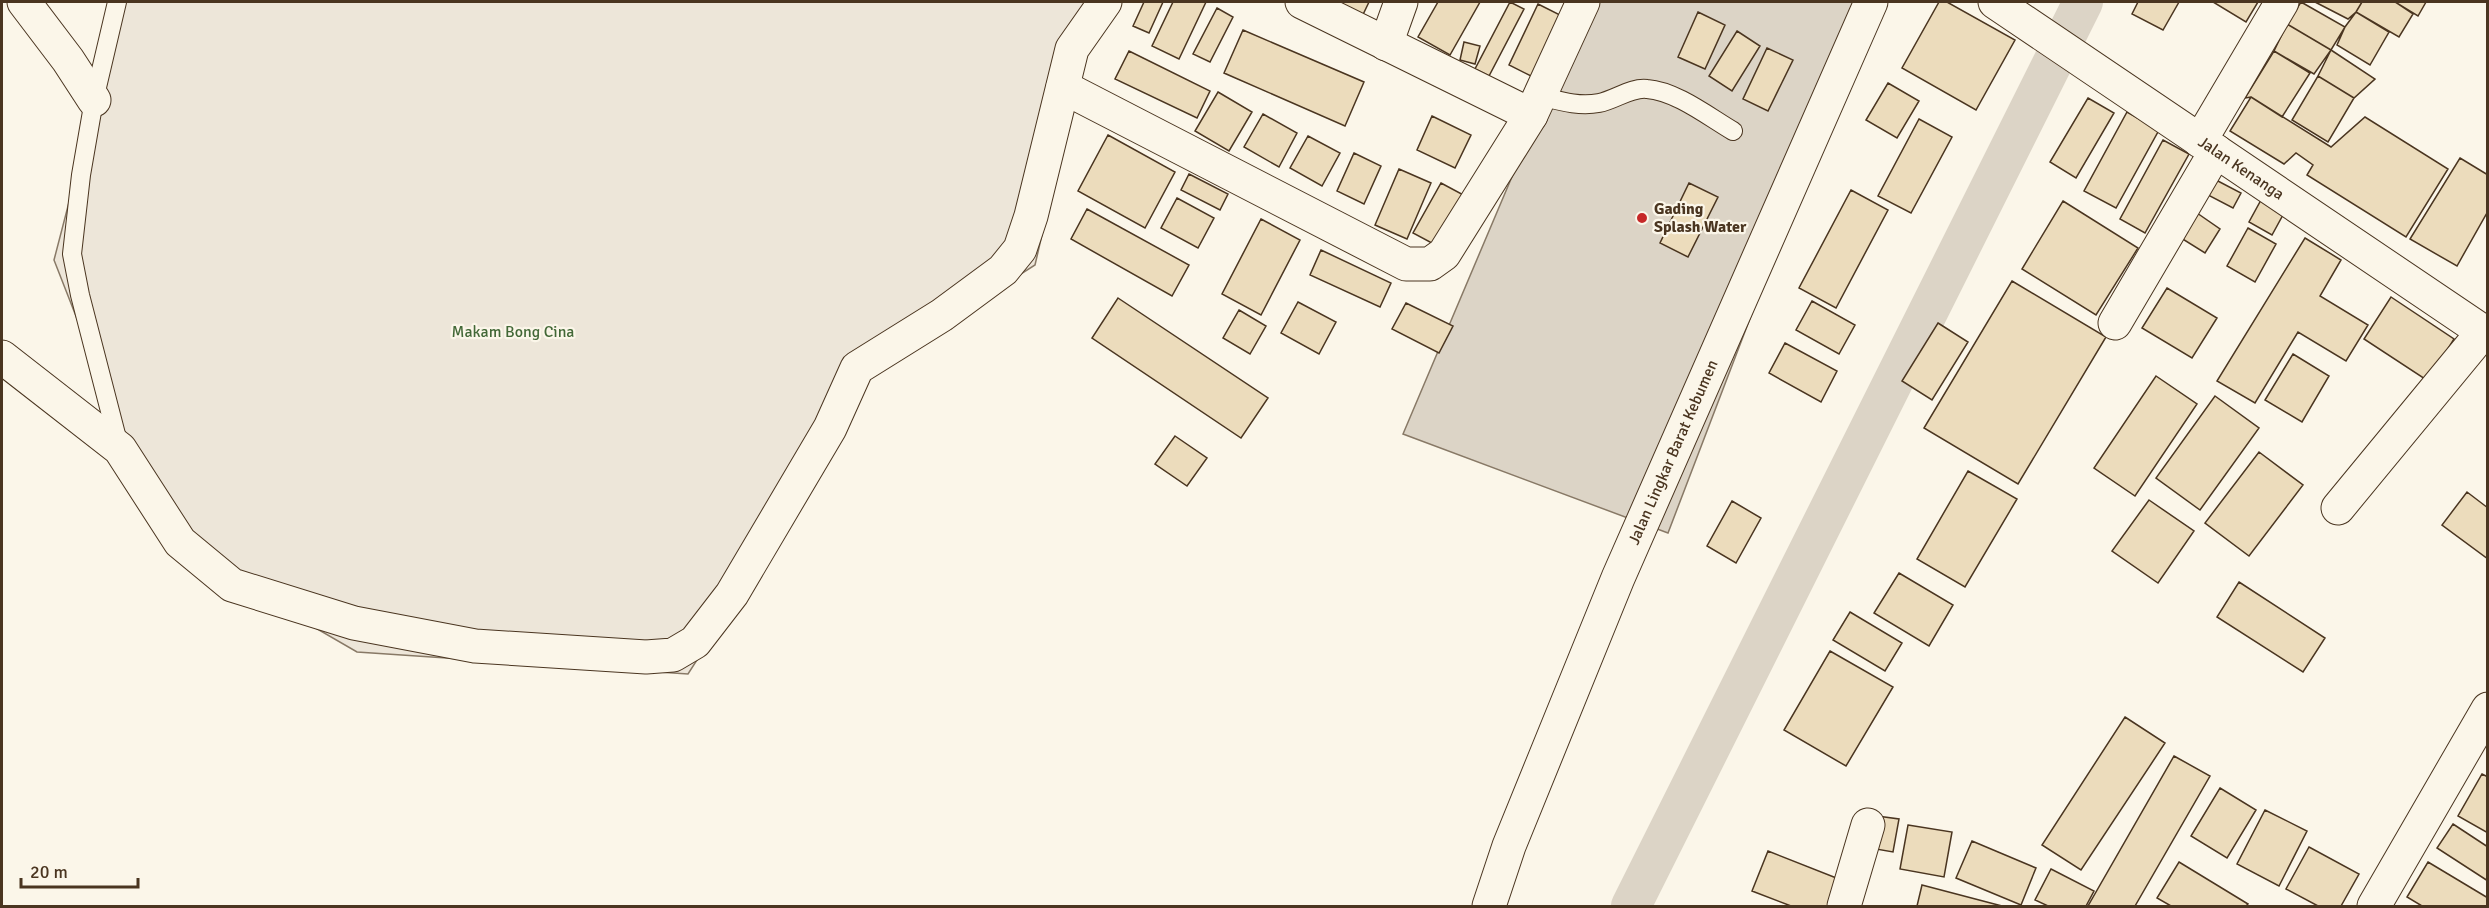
<svg xmlns="http://www.w3.org/2000/svg" width="2489" height="908" viewBox="0 0 2489 908" font-family="Signika,sans-serif">
<style>
.green{fill:#ede6d9;stroke:#887966;stroke-width:1.5}
.water{fill:#dcd4c6;stroke:#887966;stroke-width:1.5}
.lines{fill:none;stroke-linecap:round;stroke-linejoin:round}
.canal{stroke:#dcd4c6;stroke-width:40}
.building{fill:#ecdcbc;stroke:#4a3520;stroke-width:1.5}
.lane-casing{stroke:#4a3520;stroke-width:20}
.street-casing{stroke:#4a3520;stroke-width:35}
.secondary-casing{stroke:#4a3520;stroke-width:35}
.lane{stroke:#fbf6e9;stroke-width:18}
.street{stroke:#fbf6e9;stroke-width:33}
.secondary{stroke:#fbf6e9;stroke-width:33}
.poi-dot{fill:#c62828;stroke:#fbf6e9;stroke-width:2}
.labels{text-anchor:middle;dominant-baseline:central;stroke-width:4.5;stroke-linejoin:round;paint-order:stroke}
.street-label{font-size:16px;fill:#4a3520;stroke:#fbf6e9}
.poi-label{font-size:16px;font-weight:bold;fill:#4a3520;stroke:#fbf6e9;text-anchor:start}
.park-label{font-size:16px;fill:#436837;stroke:#fbf6e9}
</style>
<rect width="100%" height="100%" fill="#fbf6e9"/>
<path class="green" d="M121 2H1117L1085 49 1035 265 866 373 792 512 688 674 357 652 169 543 133 462 54 260Z"/>
<path class="water" d="M1586 2H1871L1668 533 1403 434Z"/>
<g class="lines">
<path class="canal" d="M1631 906 2083 2"/>
</g>
<path class="building" d="M1144 2H1163L1149 33 1133 26Z
M1173 2H1206L1179 59 1152 46Z
M1321 2H1369L1358 25Z
M1438 2H1480L1450 55 1418 37Z
M1510 2 1524 9 1489 76 1475 69Z
M1939 2H1947L2015 40 1976 110 1902 68Z
M2138 2H2179L2163 30 2132 14Z
M2213 2H2258L2246 22Z
M2301 2 2345 27 2331 50 2287 24Z
M2315 2H2362L2356 12 2348 19Z
M2362 2H2395L2413 14 2399 37 2356 12Z
M2395 2H2426L2418 16Z
M1538 4 1562 16 1533 77 1509 65Z
M1217 8 1233 17 1210 62 1193 54Z
M1698 12 1725 25 1705 69 1678 57Z
M2356 12 2389 32 2370 65 2337 45 2345 27Z
M2287 24 2331 50 2314 74 2274 51Z
M1243 30 1364 82 1345 126 1224 73Z
M1737 31 1760 46 1732 91 1709 76Z
M1464 42 1480 46 1475 64 1460 60Z
M1767 48 1793 60 1768 111 1743 99Z
M2331 50 2375 79 2354 98 2318 76Z
M1129 51 1210 91 1197 118 1115 79Z
M2274 51 2310 73 2282 117 2251 97 2245 98Z
M2318 76 2354 98 2328 142 2292 120Z
M1888 83 1919 101 1897 138 1866 120Z
M1218 92 1252 112 1229 151 1195 131Z
M2251 97 2331 147 2365 117 2448 169 2406 237 2307 175 2313 165 2296 153 2284 164 2230 131Z
M2088 98 2114 113 2076 178 2050 162Z
M2127 112 2159 130 2116 208 2084 191Z
M1263 114 1297 133 1279 167 1244 147Z
M1432 116 1471 135 1455 168 1417 150Z
M1919 119 1952 137 1911 213 1878 196Z
M1108 135 1175 172 1145 228 1078 191Z
M1308 136 1340 153 1322 186 1290 168Z
M2163 140 2189 154 2145 233 2120 219Z
M1354 153 1381 166 1364 204 1337 191Z
M2460 158 2488 175V211L2457 266 2410 239Z
M1399 169 1431 183 1407 239 1375 225Z
M1189 174 1228 194 1220 210 1181 190Z
M2216 180 2241 193 2233 208 2208 195Z
M1441 183 1471 199 1443 249 1413 233Z
M1689 183 1718 197 1688 257 1660 243Z
M1851 190 1888 210 1836 308 1799 288Z
M1177 198 1214 218 1198 248 1161 228Z
M2261 200 2284 213 2272 235 2249 222Z
M2063 201 2138 248 2096 315 2022 269Z
M1087 209 1189 265 1172 296 1071 239Z
M2197 213 2220 229 2205 253 2181 238Z
M1261 219 1300 240 1261 315 1222 294Z
M2248 228 2276 244 2255 282 2227 266Z
M2305 238 2341 260 2320 296 2368 325 2346 361 2298 332 2255 403 2217 381Z
M1321 250 1391 283 1380 307 1310 275Z
M2012 281 2106 337 2018 484 1924 428Z
M2167 288 2217 318 2192 358 2142 328Z
M2391 297 2454 339 2428 381 2364 339Z
M1118 298 1268 398 1241 438 1092 338Z
M1812 301 1855 325 1839 354 1796 330Z
M1298 302 1336 322 1319 354 1281 333Z
M1406 303 1453 326 1439 353 1392 329Z
M1239 310 1266 326 1250 354 1223 338Z
M1938 323 1968 342 1932 400 1902 381Z
M1785 343 1837 371 1821 402 1769 373Z
M2293 354 2329 376 2302 422 2265 400Z
M2156 376 2197 404 2135 496 2094 468Z
M2215 396 2259 428 2200 510 2156 478Z
M1175 436 1207 458 1187 486 1155 464Z
M2259 452 2303 485 2249 556 2205 523Z
M1968 471 2017 499 1965 587 1917 559Z
M2467 492 2488 508V559L2442 525Z
M2149 500 2194 531 2158 583 2112 551Z
M1732 501 1761 518 1736 563 1707 546Z
M1899 573 1953 605 1929 646 1874 613Z
M2239 582 2325 638 2303 672 2217 617Z
M1850 612 1902 643 1885 671 1833 640Z
M1830 651 1893 687 1846 766 1784 730Z
M2125 717 2165 743 2081 870 2042 845Z
M2174 756 2210 776 2135 906H2088Z
M2482 774 2488 777V833L2458 816Z
M2220 788 2256 810 2227 858 2191 836Z
M2265 810 2307 831 2279 886 2237 864Z
M1877 816 1899 819 1893 852 1870 848Z
M2453 824 2488 847V881L2437 848Z
M1908 825 1952 832 1944 877 1900 869Z
M1972 841 2036 868 2021 905 1956 878Z
M2309 847 2359 874 2341 906H2318L2286 889Z
M1768 851 1849 883 1840 906H1791L1752 891Z
M2179 862 2248 904 2246 906H2171L2157 898Z
M2428 862 2488 898 2487 906H2422L2407 897Z
M2051 869 2094 891 2086 906H2048L2035 900Z
M1922 885 2002 906H1917Z"/>
<g class="lines">
<g class="lane-casing">
<path id="lane" d="M117 2 94 100 81 175 72 254 80 295 119 446
M1540 96C1560 101 1579 107 1599 103 1615 100 1631 87 1647 89 1676 91 1709 117 1733 131"/>
</g>
<g class="street-casing">
<g id="street">
<path d="M24 2 68 60 94 100"/>
<path d="M1302 2 1531 115"/>
<path id="s1" d="M1995 2 2488 335"/>
<path d="M1386 44 1401 2"/>
<path d="M1063 87 1406 264H1430L1444 254 1531 115 1583 2"/>
<path d="M2200 141 2282 2"/>
<path d="M2115 323 2216 151"/>
<path d="M2 357 120 449 180 542 232 585 354 623 475 646 646 657 673 655 695 642 732 594 830 428 857 368 942 315 1003 270 1020 249 1031 216 1072 49 1105 2"/>
<path d="M2338 508 2483 332"/>
<path d="M1844 906 1868 825"/>
<path d="M2374 906 2488 709"/>
</g>
</g>
<g class="secondary-casing">
<g id="secondary">
<path id="s2" d="M1489 906 1509 846 1618 578 1871 2"/>
</g>
</g>
<use href="#lane" class="lane"/>
<use href="#street" class="street"/>
<use href="#secondary" class="secondary"/>
</g>
<circle class="poi-dot" cx="1642" cy="218" r="6"/>
<g class="labels">
<g class="street-label">
<text stroke="none"><textPath href="#s1" startOffset="297">Jalan Kenanga</textPath></text>
<text stroke="none"><textPath href="#s2" startOffset="490">Jalan Lingkar Barat Kebumen</textPath></text>
</g>
<g class="poi-label">
<text x="1654" y="209">Gading<tspan x="1654" dy="18">Splash Water</tspan></text>
</g>
<g class="park-label">
<text x="513" y="332">Makam Bong Cina</text>
</g>
</g>
<rect width="2489" height="908" fill="none" stroke="#4a3520" stroke-width="6"/>
<path d="M21 878v9h117v-9" fill="none" stroke="#4a3520" stroke-width="3"/>
<text x="30" y="878" font-size="18" fill="#4a3520" stroke="#fbf6e9" stroke-width="4.5" paint-order="stroke">20 m</text>
</svg>
